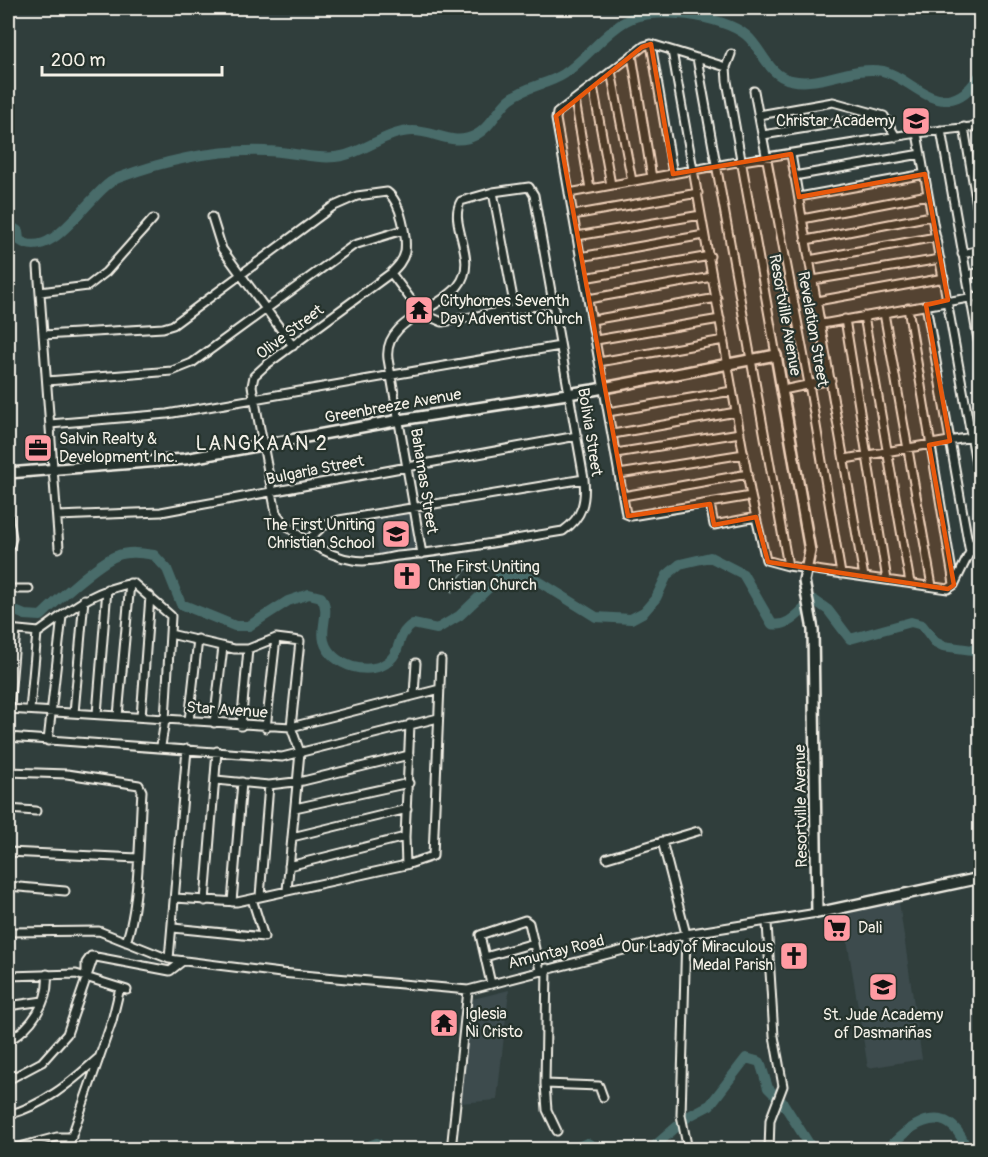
<svg xmlns="http://www.w3.org/2000/svg" width="988" height="1157" viewBox="0 0 988 1157" font-family="Pangolin,sans-serif">
<style>
.built{fill:#3c4b4d}
.lines{fill:none;stroke-linecap:round;stroke-linejoin:round}
.stream{stroke:#8da19d;stroke-width:1.5}
.river{stroke:#486c6b;stroke-width:10}
.minor-casing{stroke:#f4f1e8;stroke-width:11}
.tertiary-casing{stroke:#f4f1e8;stroke-width:14}
.minor{stroke:#26332d;stroke-width:7}
.tertiary{stroke:#26332d;stroke-width:9}
.marked{fill:#e8590c;fill-opacity:0.2;stroke:#e8590c;stroke-width:4.5;stroke-linejoin:round}
.labels{text-anchor:middle;dominant-baseline:central;stroke-width:4.5;stroke-linejoin:round;paint-order:stroke}
.poi-label{font-size:16px;fill:#f4f1e8;stroke:#26332d;text-anchor:start}
.street-label{font-size:16px;fill:#f4f1e8;stroke:#26332d}
.quarter-label{font-size:20px;letter-spacing:1.5px;fill:#f4f1e8;stroke:#26332d}
</style>
<rect width="100%" height="100%" fill="#303e3c"/>
<filter id="ink" filterUnits="userSpaceOnUse"><feTurbulence type="fractalNoise" baseFrequency=".0167" numOctaves="2"/><feDisplacementMap in="SourceGraphic" scale="12" xChannelSelector="R" yChannelSelector="G"/><feConvolveMatrix kernelMatrix="1 2 1 2 8 2 1 2 1" color-interpolation-filters="sRGB"/></filter>
<g filter="url(#ink)">
<path class="built" d="M414 511 420 551 379 557 373 517Z
M899 902 922 1059 868 1068 843 915Z
M509 990 497 1100 460 1103 473 999Z"/>
<g class="lines">
<path class="stream" d="M452 592C458 577 467 562 485 565L496 574 504 576"/>
<path class="river" d="M8 224 18 231 19 240C54 265 90 189 118 178 166 160 214 149 266 151 290 151 318 161 342 156 367 151 386 131 413 131 436 131 453 147 476 135 490 128 498 109 510 99 526 86 547 85 564 74 586 59 602 35 626 21 652 5 723 16 746 35 762 48 768 76 791 80 822 87 852 65 883 71 906 76 927 105 952 99 965 96 973 85 980 75
M8 608 25 615 41 616C56 601 98 563 116 556 128 551 141 553 154 555L167 569 181 604 235 626H249L288 601 309 594 321 597C331 612 320 626 324 641 331 667 371 677 389 661 403 649 394 637 413 624L437 629 459 616 499 578 511 574 535 579 596 617 631 619 644 612 656 598 667 575 680 564 710 557 743 574 772 624C790 628 800 610 814 600L828 610 850 639 911 622 922 625 935 642 943 646 980 651
M358 1150 377 1143 384 1150
M442 1150 452 1147 465 1150
M570 1150 587 1143 601 1150
M650 1150 689 1116 710 1105 746 1058 760 1062 768 1088 783 1103 813 1150
M887 1150C913 1121 949 1099 967 1150"/>
<g class="minor-casing">
<path id="minor" d="M651 44 673 174
M672 51 751 496 766 560 788 566 948 589 954 585 980 531
M731 54 726 67 727 81 776 355
M632 55 652 178
M697 58 788 566
M726 67 651 44 644 46 557 113 556 119 626 514 631 516 751 496
M611 71 632 181
M593 86 611 185
M754 91 809 384 841 574
M575 100 590 189
M759 115 833 102 884 116 896 137
M964 127 980 223
M941 130 980 351
M917 133 980 485
M763 135 881 116
M791 154 864 577
M794 176 921 154
M493 192 515 309
M569 193 742 161 917 133 980 126
M799 197 925 174
M573 215 698 193
M212 217 222 249 293 346
M802 219 928 195
M577 236 701 215
M806 240 931 216
M962 254 980 250
M580 257 704 235
M809 260 936 237
M38 267 59 548
M391 273 421 313 442 322 553 303
M968 275 980 272
M584 278 710 256
M813 280 940 259
M40 292 88 286 106 272 153 219
M588 299 712 277
M817 301 944 278
M926 305 970 553
M908 308 954 584
M884 313 932 586
M864 316 910 583
M845 319 887 580
M592 320 717 298
M822 324 980 296
M43 335 163 328 173 325 332 207 357 196 387 192C401 202 407 236 405 252 403 261 397 267 391 273L266 365 254 376 252 386 276 513C291 534 326 556 353 560 368 563 383 558 398 556 453 551 508 540 563 531 583 517 586 501 584 479L534 195 529 187 493 192 461 201C447 224 480 259 458 286 438 311 383 320 388 359L422 554
M596 340 720 319
M599 362 724 340
M47 381 172 371 192 363 354 245 403 230
M783 390 831 380
M608 412 732 391
M50 424 167 414 560 346
M613 434 736 412
M616 453 740 433
M845 459 972 437
M619 474 744 454
M623 496 748 474
M710 504 714 525 756 517
M8 513 12 538 8 552
M57 516 161 512 577 436
M308 540 323 526 339 520 584 479
M8 589H29
M8 629 39 632C73 608 91 591 133 583L171 616 165 720 161 746
M170 634 234 649H248L276 638 300 641 291 727 300 752 287 890
M414 695 416 663
M8 709 291 727 440 689
M9 709 16 630
M30 710 37 633
M74 713 84 599
M97 714 107 589
M118 716 130 583
M141 717 150 596
M189 721 198 639
M214 723 223 647
M241 726 248 649
M266 728 276 638
M8 737 282 757 438 718
M48 741 62 616
M8 772 67 774 139 785 142 791C139 833 140 904 126 942
M216 780 269 785 303 781 409 755
M295 808 409 783
M8 809 36 811
M292 837 407 809
M662 841 686 934 681 1115 688 1150
M8 852 138 858
M607 858 698 831
M406 865 405 837 410 724
M289 866 405 837
M8 886 65 891
M260 896 269 785
M175 898 237 902 406 865 433 856 441 660
M205 901 217 751
M232 902 242 782
M767 923 774 1036 783 1086 770 1120 769 1150
M173 928 264 937 252 899
M8 932 99 931 169 959 281 973 468 990 686 934 817 913
M485 957 534 943
M169 959 187 749
M547 968 545 1084 547 1110 557 1131
M86 973V963L91 956 170 971 183 961
M8 976 76 974 127 990
M491 984 480 935 525 920 529 923 540 970
M8 1006 43 1001
M8 1041C31 1028 50 1002 47 974
M8 1080 42 1062 67 1034 94 956
M545 1084 599 1086 603 1097
M8 1115C44 1105 69 1084 97 1059
M8 1150 57 1137H72
M67 1150 112 1021 120 988
M451 1150 468 990"/>
</g>
<g class="tertiary-casing">
<path id="tertiary" d="M8 473 185 459 400 420 593 390 776 355 810 551 804 581 813 630 817 913 980 878"/>
</g>
<use href="#minor" class="minor"/>
<use href="#tertiary" class="tertiary"/>
</g>
</g>
<path class="marked" d="M651 44 673 174 791 154 799 197 925 174 948 300 926 305 950 441 929 445 954 585 948 589 768 562 756 517 714 525 710 504 628 516 556 116 642 47Z"/>
<defs>
<g id="school-square" transform="scale(1.5)"><rect x="-9" y="-9" width="18" height="18" rx="4" fill="#ff9aa2" stroke="#26332d"/><path d="M0-5L7-2L0 1L-7-2ZM-4 1L0 2.5L4 1V4Q0 6-4 4Z" fill="#111"/></g>
<g id="temple-square" transform="scale(1.5)"><rect x="-9" y="-9" width="18" height="18" rx="4" fill="#ff9aa2" stroke="#26332d"/><path d="M0-6L5-2H3V0L6.5 2.5H4V6H1.5V3h-3V6H-4V2.5H-6.5L-3 0V-2H-5Z" fill="#111"/></g>
<g id="office-square" transform="scale(1.5)"><rect x="-9" y="-9" width="18" height="18" rx="4" fill="#ff9aa2" stroke="#26332d"/><path d="M-6-3h4V-5.5h4V-3h4V5H-6ZM-1-4.5V-3h2v-1.5ZM-6 0V1H6V0Z" fill="#111"/></g>
<g id="church-square" transform="scale(1.5)"><rect x="-9" y="-9" width="18" height="18" rx="4" fill="#ff9aa2" stroke="#26332d"/><path d="M-1.2-6h2.4v3.5h3.3v2.4h-3.3V6h-2.4V-.1h-3.3v-2.4h3.3Z" fill="#111"/></g>
<g id="supermarket-square" transform="scale(1.5)"><rect x="-9" y="-9" width="18" height="18" rx="4" fill="#ff9aa2" stroke="#26332d"/><path d="M-6-5.5h2.5l.6 2H6L4.5 2H-2.5L-4.4-4H-6ZM-1.5 3.2a1.3 1.3 0 1 0 .1 0ZM3 3.2a1.3 1.3 0 1 0 .1 0Z" fill="#111"/></g>
</defs>
<g fill-rule="evenodd">
<use href="#school-square" x="916" y="121"/>
<use href="#temple-square" x="419" y="310"/>
<use href="#office-square" x="38" y="448"/>
<use href="#school-square" x="396" y="534"/>
<use href="#church-square" x="407" y="576"/>
<use href="#supermarket-square" x="837" y="928"/>
<use href="#church-square" x="794" y="956"/>
<use href="#school-square" x="883" y="987"/>
<use href="#temple-square" x="444" y="1023"/>
</g>
<g class="labels">
<g class="poi-label">
<text x="895" y="121" text-anchor="end">Christar Academy</text>
<text x="440" y="301">Cityhomes Seventh<tspan x="440" dy="18">Day Adventist Church</tspan></text>
<text x="59" y="439">Salvin Realty &amp;<tspan x="59" dy="18">Development Inc.</tspan></text>
<text x="375" y="525" text-anchor="end">The First Uniting<tspan x="375" dy="18">Christian School</tspan></text>
<text x="428" y="567">The First Uniting<tspan x="428" dy="18">Christian Church</tspan></text>
<text x="858" y="928">Dali</text>
<text x="773" y="947" text-anchor="end">Our Lady of Miraculous<tspan x="773" dy="18">Medal Parish</tspan></text>
<text x="465" y="1014">Iglesia<tspan x="465" dy="18">Ni Cristo</tspan></text>
<text x="883" y="1015" text-anchor="middle">St. Jude Academy<tspan x="883" dy="18">of Dasmariñas</tspan></text>
</g>
<g class="street-label">
<text transform="translate(785 315) rotate(80)">Resortville Avenue</text>
<text transform="translate(813 329) rotate(80)">Revelation Street</text>
<text transform="translate(290 332) rotate(-37)">Olive Street</text>
<text transform="translate(393 406) rotate(-10)">Greenbreeze Avenue</text>
<text transform="translate(590 432) rotate(81)">Bolivia Street</text>
<text transform="translate(315 470) rotate(-11)">Bulgaria Street</text>
<text transform="translate(424 481) rotate(81)">Bahamas Street</text>
<text transform="translate(227 710) rotate(4)">Star Avenue</text>
<text transform="translate(801 806) rotate(-91)">Resortville Avenue</text>
<text transform="translate(556 952) rotate(-14)">Amuntay Road</text>
</g>
<g class="quarter-label">
<text x="262" y="443">LANGKAAN 2</text>
</g>
</g>
<rect width="988" height="1157" fill="none" stroke="#26332d" stroke-width="30"/>
<rect x="15" y="15" width="958" height="1127" fill="none" stroke="#f4f1e8" stroke-width="2" filter="url(#ink)"/>
<path d="M42 66v9h180v-9" fill="none" stroke="#f4f1e8" stroke-width="3"/>
<text x="51" y="66" font-size="18" fill="#f4f1e8" stroke="#26332d" stroke-width="4.5" paint-order="stroke">200 m</text>
</svg>
